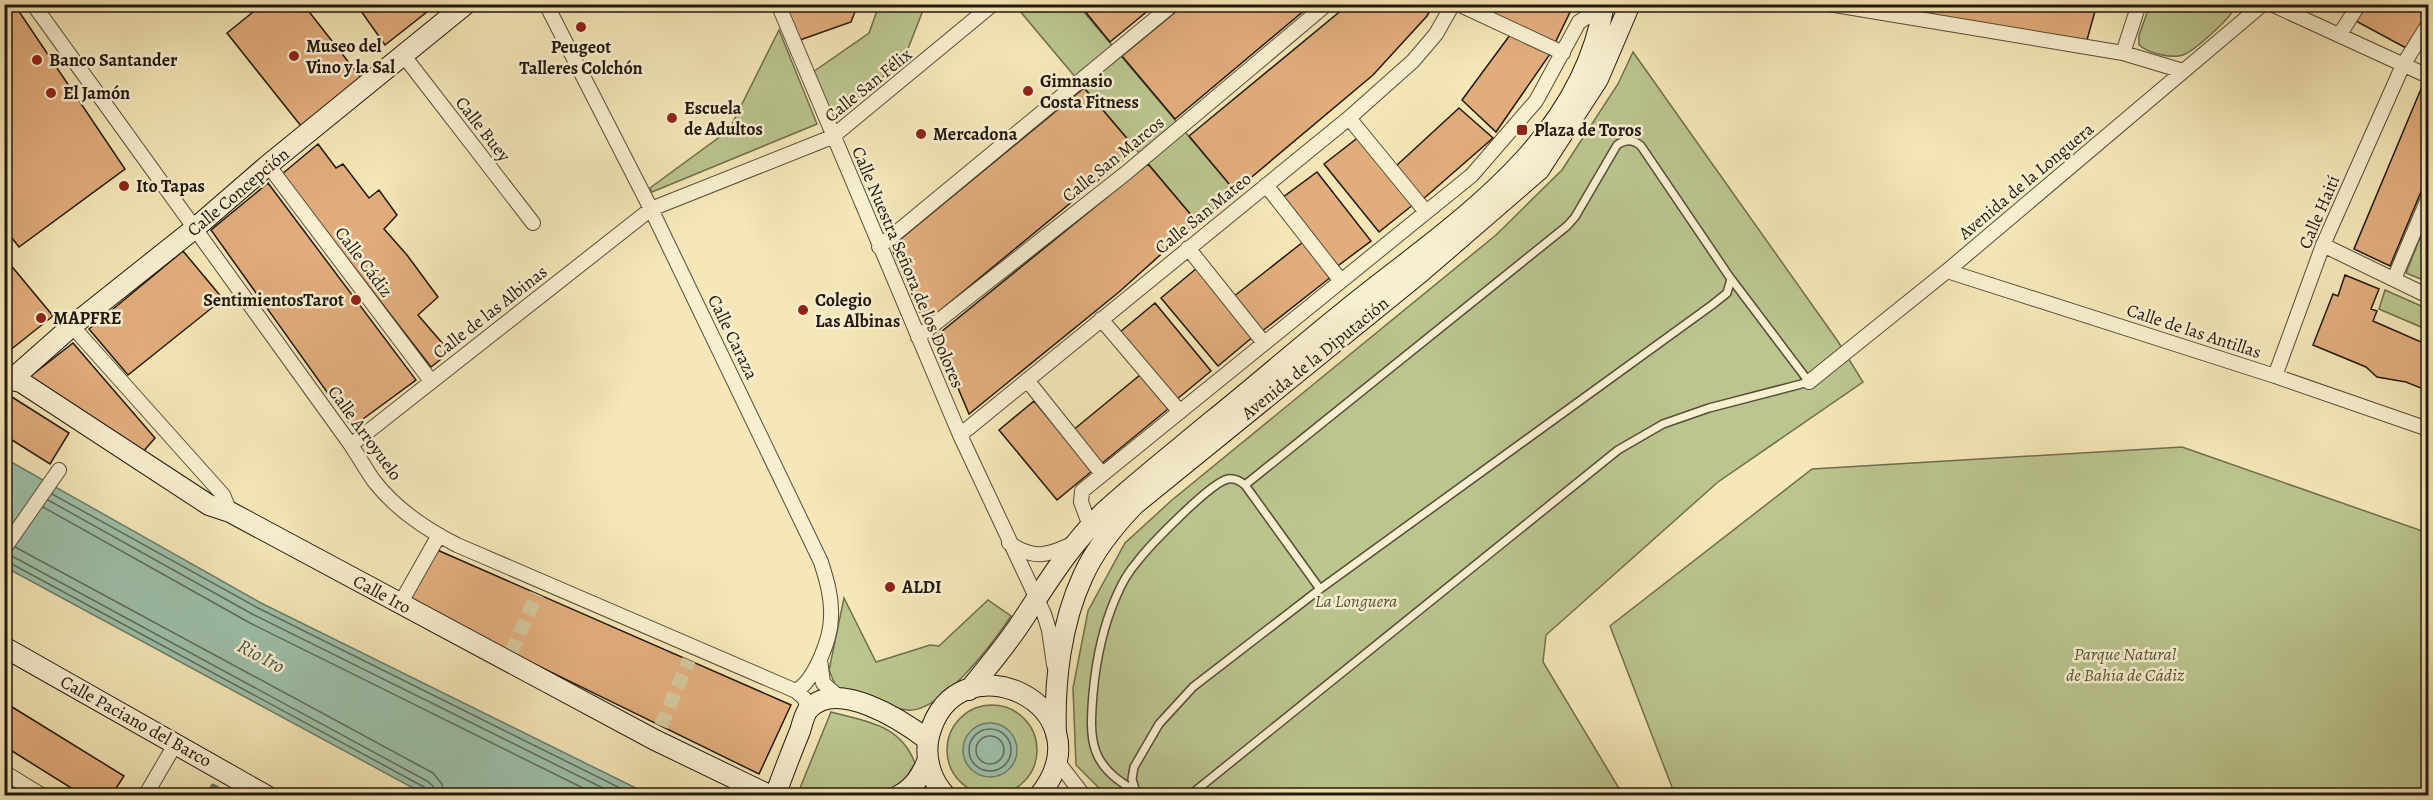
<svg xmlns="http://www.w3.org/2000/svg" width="2433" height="800" viewBox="0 0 2433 800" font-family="Alegreya,serif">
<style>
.green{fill:#bbc58e;stroke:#6e6e4e;stroke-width:1.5}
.water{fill:#9dc0aa;stroke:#6b7d6c;stroke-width:1.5}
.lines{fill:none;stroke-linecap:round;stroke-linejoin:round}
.shore{stroke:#5f6c5c;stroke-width:1.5}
.stream{stroke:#6b7d6c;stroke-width:5}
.building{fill:#e2ad7d;stroke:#21180f;stroke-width:1.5}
.street-tunnel{stroke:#d5c89e;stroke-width:14;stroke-dasharray:14 7;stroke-linecap:butt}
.lane-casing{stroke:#564c39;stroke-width:10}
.street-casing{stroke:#564c39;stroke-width:16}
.secondary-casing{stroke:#21180f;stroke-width:22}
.lane{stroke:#f8efd0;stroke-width:7}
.street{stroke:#f8efd0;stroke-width:14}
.secondary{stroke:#f8efd0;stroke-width:20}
.poi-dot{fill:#8f2418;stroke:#f8efd0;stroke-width:2}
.labels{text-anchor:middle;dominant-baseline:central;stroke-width:5;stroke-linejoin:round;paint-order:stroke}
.poi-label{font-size:18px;font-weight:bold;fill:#21180f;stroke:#f8efd0;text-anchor:start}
.street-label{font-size:18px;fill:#21180f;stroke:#f8efd0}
.park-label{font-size:18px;font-style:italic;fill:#57553b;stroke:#f8efd0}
.water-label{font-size:20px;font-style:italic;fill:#4c5345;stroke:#f8efd0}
</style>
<rect width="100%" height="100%" fill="#f5e7b7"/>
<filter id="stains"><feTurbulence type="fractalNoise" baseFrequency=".00333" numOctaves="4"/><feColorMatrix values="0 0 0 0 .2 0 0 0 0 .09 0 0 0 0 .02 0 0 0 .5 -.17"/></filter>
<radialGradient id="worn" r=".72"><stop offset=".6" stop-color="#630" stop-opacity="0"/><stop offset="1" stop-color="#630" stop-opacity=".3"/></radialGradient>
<path class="green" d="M879 5H925L904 59 833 119 813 72 869 33Z
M1025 5H1078L1235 191 1197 222 1019 10Z
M2150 5H2228L2232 12C2227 21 2193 52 2183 55 2171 59 2148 53 2139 45V35Z
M779 30 817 124 652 192 650 188 729 130Z
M1633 52 1837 340 1863 382 1718 482 1546 635 1543 662 1623 795H1106L1076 765 1073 688 1088 611 1125 543 1172 500 1496 235 1562 170 1618 84Z
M2428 218V282L2406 273Z
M2385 290 2428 309V330L2379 309Z
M2182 447 2428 533V795H1675L1610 626 1812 469Z
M844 598 876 662 930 645 939 646 988 600 1011 616C994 642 940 714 907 710 883 707 858 695 836 687L829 670Z
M947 750a45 45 0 1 1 90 0a45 45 0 1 1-90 0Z
M831 712C867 722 900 724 915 763L904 782 886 795 806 796 798 793Z"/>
<path class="water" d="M4 458 261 603 650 795H426L5 567Z
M963 750a27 27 0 1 1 54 0a27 27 0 1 1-54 0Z"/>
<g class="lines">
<path class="shore" d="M52 494 258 608 636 796
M48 500 254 615 619 796
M43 507 250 623 599 796
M15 547 433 773 442 784 444 796
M10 555 427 781 433 786 435 796
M4 562 10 563 424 787 428 796
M969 750a21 21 0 1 1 42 0a21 21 0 1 1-42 0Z
M976 750a14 14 0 1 1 28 0a14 14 0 1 1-28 0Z"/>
<path class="stream" d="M207 796 213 786 230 796"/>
</g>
<path class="building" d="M4 4H14L125 169 19 247 4 228Z
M263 4H303L361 78 301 126 227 33Z
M356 4H437L385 45Z
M785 4H858L851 22 800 40Z
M1079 4H1156L1110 42Z
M1185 4H1312L1175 119 1122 56Z
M1349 4H1434L1427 16 1373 75 1235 191 1189 136Z
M1569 4 1573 6 1555 43 1472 5Z
M1863 4H2097L2087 40Z
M2364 4H2428V13L2406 48 2354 20Z
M1510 35 1550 54 1496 132 1462 100Z
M1084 88 1136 149 925 323 891 247Z
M2421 89 2428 92V175L2390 266 2354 249Z
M1459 108 1493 138 1422 200 1396 166Z
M1360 136 1414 204 1379 232 1324 164Z
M318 144 336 168 343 164 369 198 379 190 397 215 384 229 407 255 438 297 418 315 450 352 431 367 282 174Z
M1148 164 1197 222 1119 292 969 414 936 336Z
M1317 172 1371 241 1335 268 1282 198Z
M268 183 416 380 352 427 211 230Z
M1303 242 1331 277 1261 332 1233 297Z
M183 251 223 299 128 375 89 329Z
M4 257 53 316 4 355Z
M1197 268 1254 336 1218 366 1161 298Z
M2345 275 2379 289 2371 309 2377 311 2373 321 2428 345V391L2406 382 2377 377 2366 367 2313 345 2333 294 2338 296Z
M1155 303 1211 371 1176 400 1120 332Z
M73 343 155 438 142 453 27 379Z
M1140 375 1168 409 1100 465 1072 431Z
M4 392 69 433 50 464 4 435Z
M1034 401 1092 471 1057 500 999 430Z
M435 549 791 705 759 774 406 601Z
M4 702 124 776 111 796H84L4 746Z"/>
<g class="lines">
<path class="street-tunnel" d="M511 653 537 594
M661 726 689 660"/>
<g class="lane-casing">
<path id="lane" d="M1134 790C1090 766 1089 741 1093 694 1096 660 1102 629 1116 597 1121 585 1128 572 1137 562 1149 546 1211 482 1228 479 1234 478 1240 481 1245 485L1320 589
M1137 796 1132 779 1134 767 1159 724 1193 687 1320 589 1712 305 1727 293 1731 279 1641 146C1633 139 1625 139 1617 145L1575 217 1567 226 1245 485
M1189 796 1618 450 1663 424 1709 408 1809 382 1732 280"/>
</g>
<g class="street-casing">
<path id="street" d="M33 4 351 445C359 457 366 470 374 481 395 508 427 530 457 545L796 691 805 699 808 711
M546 4 651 209 821 562C827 581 832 598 831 617 831 638 815 680 796 691
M778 4 960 435 1044 614 1049 630 1054 665
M1458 4 1563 53
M1829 4 2123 53
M2139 4 2123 53 2183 71
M2271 4 2428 76
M2340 34 2359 4
M404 56 533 223
M1349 118 1426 212
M268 165 431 381
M1266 185 1341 281
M2323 245 2428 296
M879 247 1173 4
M1188 248 1264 343
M1947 271 2275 376 2428 429
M2394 279 2428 199
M1101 319 1180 412
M72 326 223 495 230 512
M918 337 1126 173 1327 4
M2275 376 2323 245 2403 65 2428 25
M1027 380 1102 474
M1809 382 1947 271 2263 4
M960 435 1349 118 1413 61 1436 34 1453 4
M351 445 651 209 832 137 993 4
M1090 526 1081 502 1082 491 1472 175 1536 101 1579 22 1590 15H1603
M1009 543C1034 560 1048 556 1074 543
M4 549 59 470
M400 604 439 535
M820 660 823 683 840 698
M1057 761 1084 796
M4 772 43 796
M145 796 176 743"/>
</g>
<g class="secondary-casing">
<path id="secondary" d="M11 380 21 382 209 505 230 512 655 740 771 796
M11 380 72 326 194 229 268 165 466 4
M4 647 267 796
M969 690C986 669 1003 649 1018 627 1046 585 1068 547 1105 511 1139 480 1176 451 1212 421 1257 385 1300 347 1345 311 1448 227 1581 148 1604 4
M1056 734C1054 682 1061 623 1083 576 1095 549 1114 526 1134 505L1421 272 1539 170 1598 79 1630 4
M775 796C783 774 791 753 800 731 802 725 804 715 808 710 836 677 903 721 928 740
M898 796C914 788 922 775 928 759
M946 796C931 781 924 757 929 736 955 633 1112 705 1039 796"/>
</g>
<use href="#lane" class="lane"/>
<use href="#street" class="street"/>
<use href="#secondary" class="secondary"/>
</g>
<g class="poi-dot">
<circle cx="581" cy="27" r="6"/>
<circle cx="294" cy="56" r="6"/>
<circle cx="37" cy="60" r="6"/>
<circle cx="1028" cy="91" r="6"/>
<circle cx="51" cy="93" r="6"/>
<circle cx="672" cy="118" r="6"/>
<rect x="1516" y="124" width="12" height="12" rx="3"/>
<circle cx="921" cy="134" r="6"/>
<circle cx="124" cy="186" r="6"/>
<circle cx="356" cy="300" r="6"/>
<circle cx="803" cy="310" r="6"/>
<circle cx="41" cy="318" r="6"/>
<circle cx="890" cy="587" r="6"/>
</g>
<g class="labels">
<g class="poi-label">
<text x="306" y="46">Museo del<tspan x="306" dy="21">Vino y la Sal</tspan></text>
<text x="581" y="47" text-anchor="middle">Peugeot<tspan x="581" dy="21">Talleres Colchón</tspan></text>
<text x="49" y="60">Banco Santander</text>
<text x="1040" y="81">Gimnasio<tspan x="1040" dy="21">Costa Fitness</tspan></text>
<text x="63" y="93">El Jamón</text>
<text x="684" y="108">Escuela<tspan x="684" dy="21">de Adultos</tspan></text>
<text x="1534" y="130">Plaza de Toros</text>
<text x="933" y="134">Mercadona</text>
<text x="136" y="186">Ito Tapas</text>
<text x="344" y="300" text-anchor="end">SentimientosTarot</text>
<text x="815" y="300">Colegio<tspan x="815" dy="21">Las Albinas</tspan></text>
<text x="53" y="318">MAPFRE</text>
<text x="902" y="587">ALDI</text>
</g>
<g class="street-label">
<text transform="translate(868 85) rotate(-39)">Calle San Félix</text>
<text transform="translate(483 129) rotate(52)">Calle Buey</text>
<text transform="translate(1113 159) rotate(-39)">Calle San Marcos</text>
<text transform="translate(2026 181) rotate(-40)">Avenida de la Longuera</text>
<text transform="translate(238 192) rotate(-40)">Calle Concepción</text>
<text transform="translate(2319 212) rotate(-67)">Calle Haití</text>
<text transform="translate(1203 213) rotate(-39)">Calle San Mateo</text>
<text transform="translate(364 262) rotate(53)">Calle Cádiz</text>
<text transform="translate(908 267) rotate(67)">Calle Nuestra Señora de los Dolores</text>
<text transform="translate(490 312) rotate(-38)">Calle de las Albinas</text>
<text transform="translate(2194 331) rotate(18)">Calle de las Antillas</text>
<text transform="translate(733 337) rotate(64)">Calle Caraza</text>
<text transform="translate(1315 358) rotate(-39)">Avenida de la Diputación</text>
<text transform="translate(365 433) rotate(54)">Calle Arroyuelo</text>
<text transform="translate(382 594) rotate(28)">Calle Iro</text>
<text transform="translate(136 721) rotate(29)">Calle Paciano del Barco</text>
</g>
<g class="park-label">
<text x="1356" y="601">La Longuera</text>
<text x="2125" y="654">Parque Natural<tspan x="2125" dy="21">de Bahía de Cádiz</tspan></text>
</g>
<g class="water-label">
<text transform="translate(261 656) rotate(28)">Rio Iro</text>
</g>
</g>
<rect width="2433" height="800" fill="none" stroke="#f5e7b7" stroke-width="24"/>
<rect x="6" y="6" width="2421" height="788" fill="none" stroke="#21180f" stroke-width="3"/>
<rect x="12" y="12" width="2409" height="776" fill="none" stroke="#21180f" stroke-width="1.5"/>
<rect width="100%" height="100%" filter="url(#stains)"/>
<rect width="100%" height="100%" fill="url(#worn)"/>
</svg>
